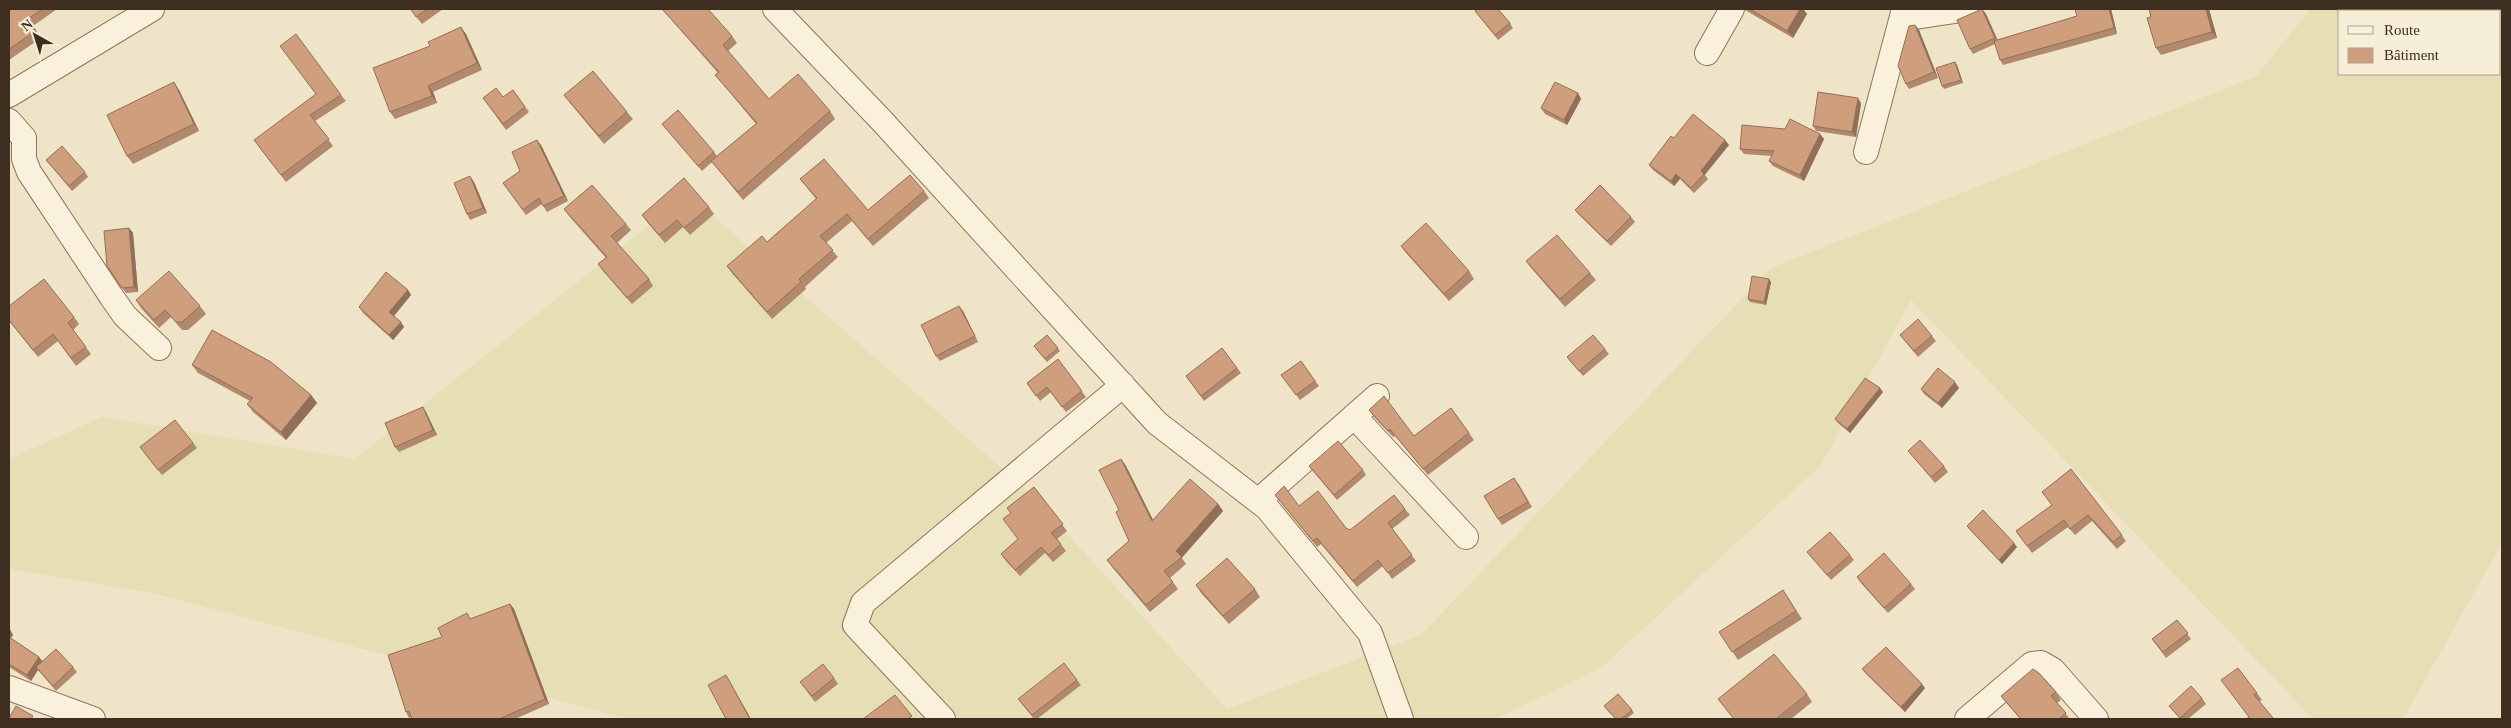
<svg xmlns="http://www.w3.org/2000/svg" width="2511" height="728" viewBox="0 0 2511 728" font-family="Georgia,serif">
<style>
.farmland{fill:#e6deb5;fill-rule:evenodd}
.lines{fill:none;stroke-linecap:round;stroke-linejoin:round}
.minor-casing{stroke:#8d765c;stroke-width:26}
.minor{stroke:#faf1dc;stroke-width:24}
.wall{fill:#b2896c}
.shaded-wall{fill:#916f58}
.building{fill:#cf9f7d;stroke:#916f58}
</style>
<rect width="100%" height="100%" fill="#f0e4c8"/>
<path class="farmland" d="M2311 9H2502V543L2403 719H2313L1911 300 1821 465 1602 667 1496 719H628L152 593 9 569V459L102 417 355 459 688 194 1029 492 1227 709 1421 635 1771 268 2255 77ZM2340 11H2500V74H2340Z"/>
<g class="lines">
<g class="minor-casing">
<path id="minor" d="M775 9 883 122 1157 423 1267 508 1370 633 1401 719
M1902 19 1968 9
M1707 53 1732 9
M9 95 152 9
M9 121 24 138V159L29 172 111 296 125 316 159 348
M1866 152 1904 9
M1354 416 1466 537
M1258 501 1377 396
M9 688 93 719
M943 719 855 625 863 603 1123 385
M1967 719 2032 664 2041 663 2053 670 2096 719"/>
</g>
<use href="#minor" class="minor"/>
</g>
<path class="wall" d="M9 9H57L33 26 41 38 9 60Z
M410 9H443L422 24Z
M663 9 732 36 737 43 728 51 769 99 830 111 835 119 743 200 712 162 702 171 662 124 714 152 717 156 756 124 721 82 715 75 718 73 668 16Z
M1744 9H1803L1807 14 1793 38 1745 10Z
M1982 9 1986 14 1997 40 2077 16 2075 9H2111L2117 34 2003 65 2000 60 1995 44 1973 54 1970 49Z
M2149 9H2209L2217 38 2161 55 2156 48 2151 17Z
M1475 11 1510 23 1513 28 1498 40Z
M1915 25 1919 30 1938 78 1909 89 1906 84Z
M466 34 482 70 433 92 437 103 395 119 390 112Z
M1957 65 1963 83 1944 89 1942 86Z
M179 90 199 131 133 164 127 156Z
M513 90 529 112 506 130 483 98 503 97Z
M1578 93 1581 99 1567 125 1545 114 1541 108Z
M341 95 346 101 315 121 333 146 286 182 259 147Z
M564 95 627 112 633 119 604 144 570 103Z
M1861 103 1856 137 1816 131 1813 126Z
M1820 134 1824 139 1804 181 1773 166 1769 161 1772 156 1744 154 1740 149Z
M1674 138 1729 145 1705 175 1708 179 1694 193 1680 179 1674 186 1653 170 1649 165Z
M541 145 568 201 547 212 542 204 526 215 503 183 520 171Z
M46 160 85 172 88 177 72 191Z
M800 179 868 210 924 191 929 198 873 246 852 221 826 243 838 257 805 287 806 289 772 319 732 273 727 266 767 242 816 199Z
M474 182 487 213 470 220 467 214Z
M709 207 714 214 690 235 683 227 665 243 647 222 642 215Z
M564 209 626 224 631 230 617 243 649 279 653 286 632 304 603 271 598 264 606 258 569 216Z
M1575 210 1631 217 1635 222 1611 246 1579 215Z
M129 228 133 233 138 292 126 293 107 266Z
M1401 246 1469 271 1474 279 1449 301 1406 253Z
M1526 261 1590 273 1596 280 1565 307 1532 269Z
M1771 282 1766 305 1750 302 1748 299Z
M408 290 411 295 394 316 404 327 393 340 363 313 359 307Z
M136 300 200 306 206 314 188 330H182L171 317 159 328 141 308Z
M9 306 74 317 79 324 73 330 91 354 76 366 58 341 38 357 9 321Z
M963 311 978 342 940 361 936 356Z
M1047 335 1060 351 1047 362 1036 349Z
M1900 335 1932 336 1936 341 1918 357Z
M1222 348 1241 373 1204 401 1186 376Z
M1605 349 1609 354 1583 376 1567 357Z
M1058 359 1086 397 1066 412 1051 392 1040 401 1027 383Z
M1301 361 1319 386 1300 400 1281 375Z
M192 365 311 395 317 403 286 440 253 412 247 404 250 401 198 373Z
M1959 388 1942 408 1924 394 1921 389Z
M1883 392 1850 433 1838 423 1835 419Z
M1451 408 1474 440 1428 475 1395 436 1393 437 1374 417 1369 410 1414 436Z
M426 412 437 435 399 452 395 447Z
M193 443 197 448 162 475 144 452Z
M1908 451 1944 466 1948 472 1935 483Z
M1121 459 1126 466 1153 520 1218 504 1223 511 1182 558 1186 564 1170 578 1178 589 1150 612 1112 567 1107 560 1129 541 1119 510Z
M1309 466 1363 470 1366 475 1337 500Z
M2071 469 2126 541 2117 549 2092 521 2075 535 2068 527 2032 553 2016 531 2052 505 2042 492Z
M1518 483 1532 507 1502 525 1498 519Z
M1034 487 1067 531 1057 539 1066 551 1053 562 1045 553 1020 576 1006 561 1001 554 1018 539 1011 513 1007 508Z
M1275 495 1350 530 1405 509 1410 515 1392 529 1416 561 1392 579 1383 566 1357 587 1321 544 1317 547Z
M1967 526 2017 547 2002 564 1970 530Z
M1807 552 1850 555 1854 560 1831 580Z
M1857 577 1911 584 1915 589 1888 613 1861 583Z
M1196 585 1255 589 1260 597 1229 624 1201 593Z
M1783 590 1802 619 1738 660 1719 632Z
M510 604 514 609 549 704 515 719H412L411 717 409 718 406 712 442 637 471 619Z
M2177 620 2191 639 2166 658 2152 639Z
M9 629 13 635 11 638 39 657 42 661 73 667 77 672 56 691 38 670 31 681 9 667Z
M1862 669 1925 688 1905 712 1866 674Z
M834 678 838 684 815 702 800 682Z
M1077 680 1081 685 1037 719H1034L1022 704Z
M2221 680 2257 693 2262 700 2259 702Z
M2056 692 2061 700 2057 703 2070 719H2020L2001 696Z
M1807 694 1812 702 1791 719H1734L1718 699Z
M2202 698 2206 704 2188 719H2180L2169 706Z
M1606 709 1632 710 1634 713 1626 719H1616Z"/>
<path class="shaded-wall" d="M1800 9H1803L1807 14 1793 38 1787 31Z
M1982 9 1986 14 1999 43 1995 38Z
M2109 9H2111L2117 34 2114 28Z
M2206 9H2209L2217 38 2212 32Z
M1915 25 1919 30 1938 78 1934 72Z
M461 27 466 34 482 70 477 63Z
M1955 62 1957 65 1963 83 1961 80Z
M174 82 179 90 199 131 194 124Z
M428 86 433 92 437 103 432 96Z
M1578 93 1581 99 1567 125 1564 120Z
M1858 98 1861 103 1856 137 1852 132Z
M1820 134 1824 139 1804 181 1800 175Z
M537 140 541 145 568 201 564 196Z
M1725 140 1729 145 1704 175 1701 171Z
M1676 174 1680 179 1674 186 1671 181Z
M470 176 474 182 487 213 483 208Z
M129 228 133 233 138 292 134 287Z
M1769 279 1771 282 1766 305 1764 302Z
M408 290 411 295 393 317 389 312Z
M959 306 963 311 978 342 975 336Z
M401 322 404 327 393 340 389 335Z
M1955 382 1959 388 1942 408 1938 403Z
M1880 388 1883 392 1850 433 1847 429Z
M311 395 317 403 286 440 281 432Z
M423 407 426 412 437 435 433 430Z
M1121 459 1126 466 1157 528 1152 521Z
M1218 504 1223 511 1181 558 1176 551Z
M2014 543 2017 547 2002 564 1999 560Z
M510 604 514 609 549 704 545 699Z
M10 629 13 635 9 640V631Z
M39 657 43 662 36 667 38 670 31 681 27 675Z
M726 675 729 680 751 719H750Z
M1922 684 1925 688 1905 712 1901 707Z"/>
<path class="building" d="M9 9H42L28 19 36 31 9 49Z
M411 9H427L416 17Z
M662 9H708L732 36 723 45 769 99 798 74 830 111 738 192 711 161 757 123 715 75 719 72Z
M1478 9H1498L1510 23 1495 35 1475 11Z
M1750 9H1800L1787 31Z
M1982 9 1995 38 1970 49 1957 20Z
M2075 9H2109L2114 28 2000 60 1994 41 2077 16Z
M2149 9H2206L2212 32 2156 48 2147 18 2151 17Z
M1915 25 1934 72 1906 84 1898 66 1909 26Z
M461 27 477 63 428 86 432 96 390 112 373 68 430 46 428 42Z
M296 34 341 95 310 115 329 139 281 175 254 140 316 94 280 46Z
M1955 62 1961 80 1942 86 1936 68Z
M593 71 627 112 599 136 564 95Z
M174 82 194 124 127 156 107 115Z
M1555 82 1578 93 1564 120 1541 108Z
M496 88 503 97 513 90 525 107 503 124 483 98Z
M1818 92 1858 98 1852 132 1813 126Z
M678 110 714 152 698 166 662 124Z
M1693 114 1725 140 1701 171 1704 174 1691 188 1676 174 1671 181 1649 165 1671 136 1674 138Z
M1790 119 1820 134 1800 175 1769 161 1774 151 1740 149 1742 125 1785 129Z
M537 140 564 196 543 206 539 198 523 210 503 183 520 171 512 152Z
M62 146 85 172 69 186 46 160Z
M824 159 868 210 910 175 924 191 868 239 847 214 820 236 833 250 799 279 801 282 767 312 727 266 762 236 767 242 817 198 800 179Z
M470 176 483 208 467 214 454 183Z
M684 178 709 207 684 228 677 220 659 235 642 215Z
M592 185 626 224 611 236 649 279 627 298 598 264 607 257 564 209Z
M1600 185 1631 217 1607 241 1575 210Z
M1426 223 1469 271 1444 294 1401 246Z
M129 228 134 287 122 288 107 266 104 231Z
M1557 235 1590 273 1560 299 1526 261Z
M169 271 200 306 182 322H176L165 310 154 320 136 300Z
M386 272 408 290 389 312 401 322 389 335 359 307Z
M1752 276 1769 279 1764 302 1748 299Z
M44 279 74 317 68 323 86 347 71 358 53 334 33 350 9 320V306Z
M959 306 975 336 936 356 921 325Z
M1918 319 1932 336 1914 351 1900 335Z
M212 330 271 362 311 395 281 432 247 404 253 398 192 365Z
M1047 335 1058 348 1045 359 1034 346Z
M1593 335 1605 349 1579 371 1567 357Z
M1222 348 1237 368 1201 396 1186 376Z
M1058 359 1082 391 1062 407 1047 387 1036 396 1027 383Z
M1301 361 1315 381 1296 395 1281 375Z
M1938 368 1955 382 1938 403 1921 389Z
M1865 378 1880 388 1847 429 1835 419Z
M1384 396 1414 436 1451 408 1469 433 1423 469 1390 429 1388 431 1369 410Z
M423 407 433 430 395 447 385 423Z
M175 420 193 443 158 470 140 447Z
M1920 440 1944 466 1931 477 1908 451Z
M1338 441 1363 470 1334 495 1309 466Z
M1121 459 1152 521 1190 479 1218 504 1176 551 1182 557 1164 571 1173 582 1146 605 1107 560 1129 541 1116 512 1119 510 1099 470Z
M2071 469 2122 535 2113 542 2088 515 2070 529 2064 520 2027 546 2016 531 2052 505 2042 492Z
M1514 478 1528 502 1498 519 1484 496Z
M1284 486 1299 506 1318 491 1346 528 1350 530 1394 495 1405 509 1388 523 1412 555 1388 573 1378 560 1353 581 1317 538 1313 541 1275 495Z
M1034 487 1063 524 1051 533 1061 544 1049 555 1041 547 1015 570 1001 554 1018 539 1003 519 1011 513 1007 508Z
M1983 510 2014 543 1999 560 1967 526Z
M1830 532 1850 555 1827 575 1807 552Z
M1884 553 1911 584 1884 608 1857 577Z
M1227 558 1255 589 1223 616 1196 585Z
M1783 590 1796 611 1732 652 1719 632Z
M510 604 545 699 499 719H412L409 711 406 712 388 655 442 637 438 628 467 613 470 619Z
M2177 620 2188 633 2163 652 2152 639Z
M9 637 39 657 27 675 9 664Z
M1886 647 1922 684 1901 707 1862 669Z
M56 649 73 667 53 686 36 667Z
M1774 654 1807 694 1776 719H1734L1718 699Z
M1064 663 1077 680 1032 715 1018 699Z
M823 664 834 678 812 696 800 682Z
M2238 668 2257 693 2254 695 2274 719H2246L2249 717 2221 680Z
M2033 669 2039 673 2056 692 2051 696 2066 713 2059 719H2021L2001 696Z
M726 675 750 719H726L708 685Z
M2191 686 2202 698 2180 718 2169 706Z
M1618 694 1632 710 1621 719H1616L1604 706Z
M895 695 912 716 908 719H863Z
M16 706 33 716 31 719H9V718Z"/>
<rect width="2511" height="728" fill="none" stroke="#3d2e20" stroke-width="20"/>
<rect x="2338" y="10" width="162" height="65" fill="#f7eed8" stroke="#ada18e"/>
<rect x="2348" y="26" width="25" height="8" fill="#faf1dc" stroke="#ada18e"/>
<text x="2384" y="35" font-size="15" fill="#3d2e20">Route</text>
<rect x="2348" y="48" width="25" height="15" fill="#cf9f7d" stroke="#ada18e"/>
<text x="2384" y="60" font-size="15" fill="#3d2e20">Bâtiment</text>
<g transform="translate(35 35) rotate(321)" stroke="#f7eed8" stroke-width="4" paint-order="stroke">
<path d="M0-4L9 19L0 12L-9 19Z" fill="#3d2e20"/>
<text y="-8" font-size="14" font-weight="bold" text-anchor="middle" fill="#3d2e20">N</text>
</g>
</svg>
